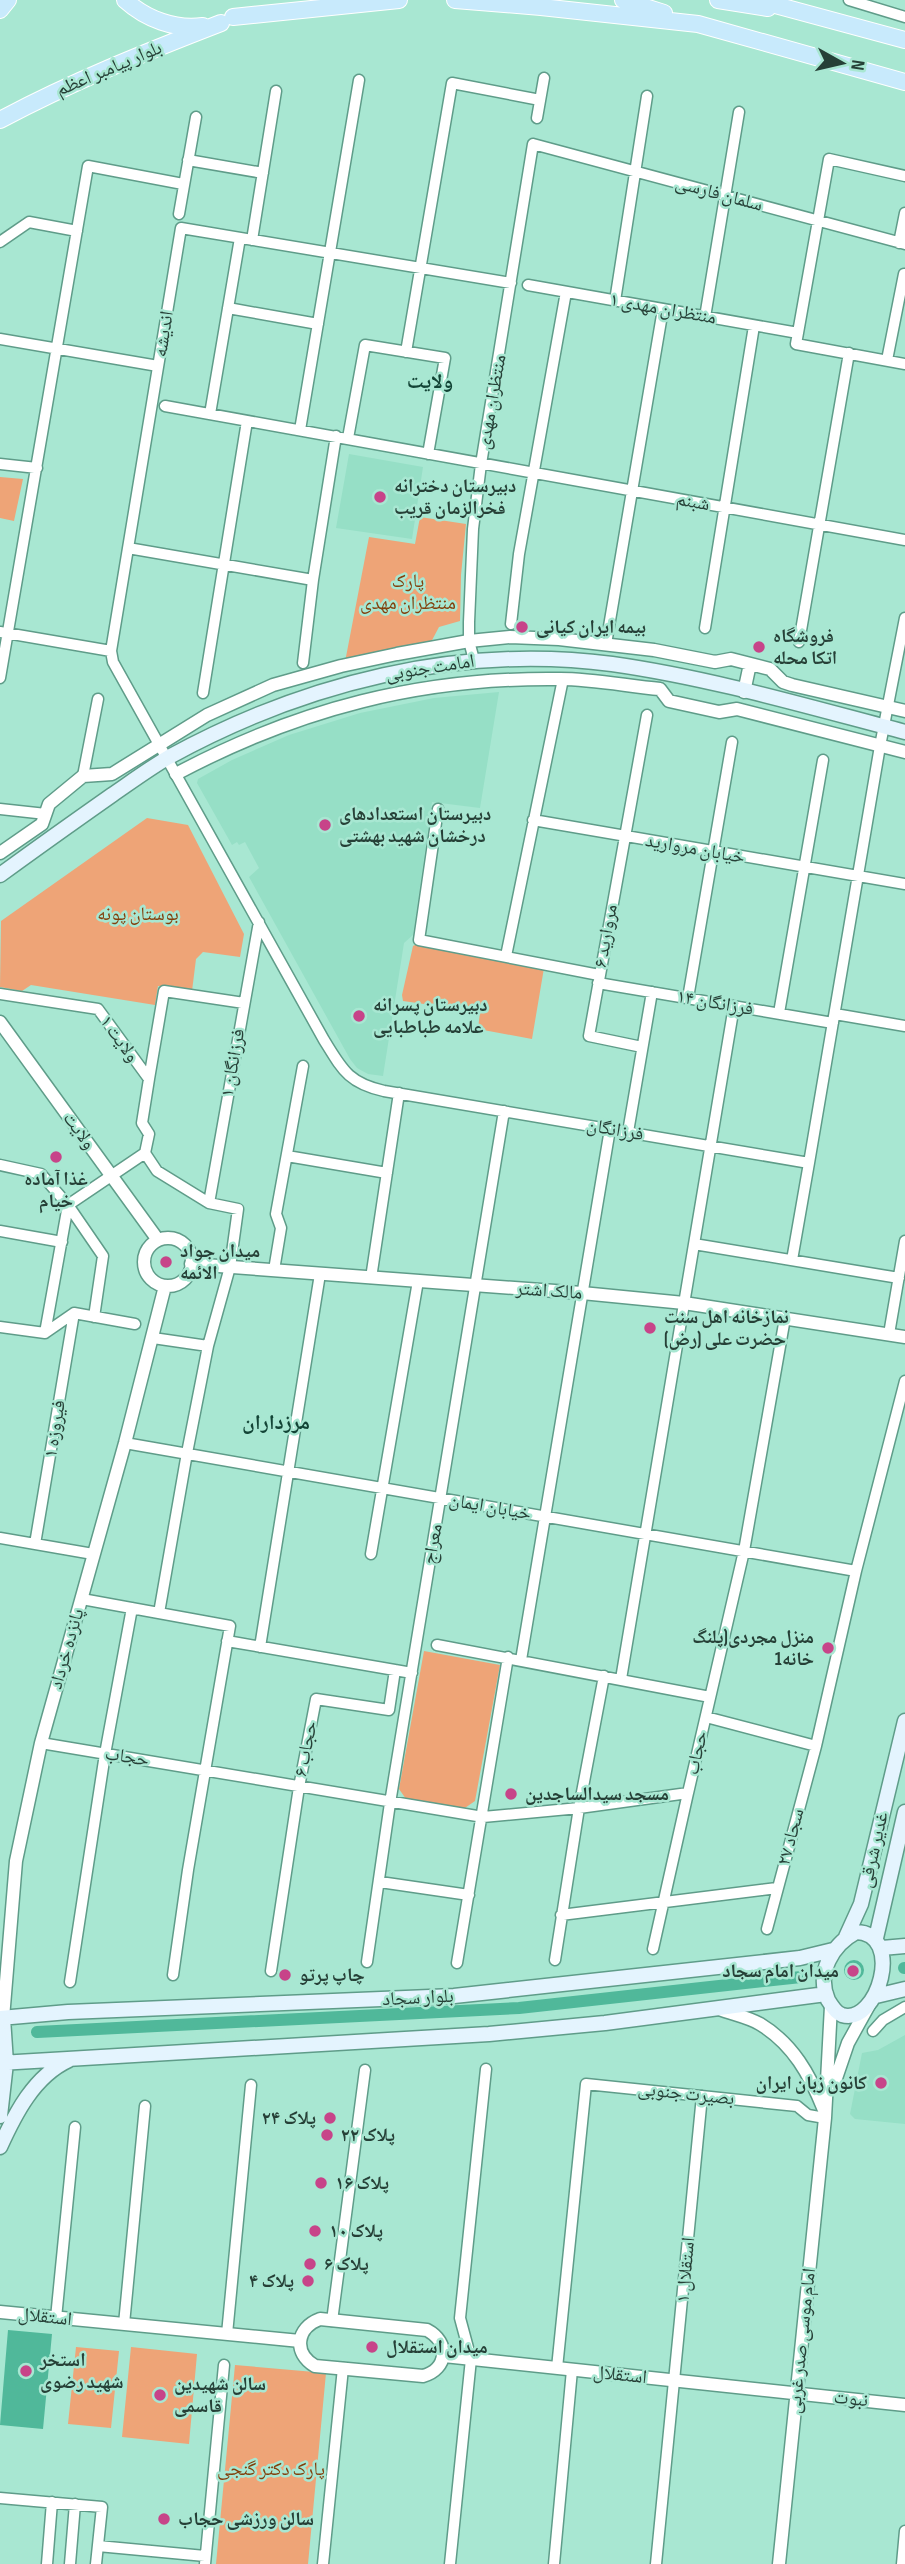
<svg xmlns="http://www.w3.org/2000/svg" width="905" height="2564" viewBox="0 0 905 2564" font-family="'Sofia Sans Condensed','Noto Naskh Arabic',sans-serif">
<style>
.built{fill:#96dfc6}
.green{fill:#eea477}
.water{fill:#50b89a}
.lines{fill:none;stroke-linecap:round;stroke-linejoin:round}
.canal{stroke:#50b89a;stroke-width:12}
.minor-casing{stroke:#5f9c89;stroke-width:13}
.tertiary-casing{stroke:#5f9c89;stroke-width:15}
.secondary-casing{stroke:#5f9c89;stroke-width:17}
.primary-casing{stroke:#fff;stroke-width:18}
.minor{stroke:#fff;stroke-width:10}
.tertiary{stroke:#fff;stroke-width:12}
.secondary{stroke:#e4f4fe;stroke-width:14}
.primary{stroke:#c8eafc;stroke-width:16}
.poi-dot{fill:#c74489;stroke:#a8e7d2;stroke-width:2.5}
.labels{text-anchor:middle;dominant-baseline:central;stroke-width:5;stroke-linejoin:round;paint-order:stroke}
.street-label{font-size:19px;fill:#264037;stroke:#a8e7d2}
.poi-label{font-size:19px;font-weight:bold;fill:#264037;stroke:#a8e7d2;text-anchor:start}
.park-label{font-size:19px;fill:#823f0b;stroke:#a8e7d2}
.neighbourhood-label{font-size:21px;font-weight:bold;fill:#134436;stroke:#a8e7d2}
</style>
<rect width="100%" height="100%" fill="#a8e7d2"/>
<path class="built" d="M349 454 423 467 412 539 336 528Z
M499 692 480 808 432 802 413 935 404 943 383 1076 368 1074 357 1068 350 1059 249 877 259 868 245 842 239 845 237 842 232 845 197 783 198 779 232 760 289 735 360 713 434 698Z
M905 2035V2124L855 2119 850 2114 862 2053 878 2050Z"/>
<path class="green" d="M0 477 23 479 14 521 0 518Z
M420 517 466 524 461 575 460 621 439 627 430 644 345 662 369 537 415 544Z
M147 818 188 825 244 934 240 957 203 952 196 959 192 991 158 986 155 1005 31 985 22 991 0 987 1 921Z
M417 944 544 968 532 1039 478 1029 480 1012 403 1001 402 995 413 946Z
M424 1651 500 1665 475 1801 462 1810 406 1799 399 1789Z
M76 2347 119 2351 111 2428 68 2424Z
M131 2347 197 2354 189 2444 122 2437Z
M235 2365 326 2373 308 2564H216Z"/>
<path class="water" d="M844 1970a10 10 0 1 1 20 0a10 10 0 1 1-20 0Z
M8 2330 52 2334 43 2429 0 2425Z"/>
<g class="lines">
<path class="canal" d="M904 1968H905
M37 2032 519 2008 801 1977"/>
<g class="minor-casing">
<path id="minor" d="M849 0 905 17
M537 118 544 78
M188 160 263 173
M905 176 829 159 796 344 905 364
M179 214 196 117
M252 240 276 91
M0 242 29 222 77 231
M899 243 905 213
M511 283 181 228 111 651 113 662 324 1040C342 1069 348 1083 384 1091L809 1163 880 746 905 618
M528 285 798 333
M615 301 647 96
M228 308 318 324
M705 317 739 112
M0 339 158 366
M406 352 452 83 540 100
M887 360 904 274
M165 406 905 540
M210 414 240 238
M300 430 359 80
M348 438 365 345 445 358 428 454
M0 464 37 468
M128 548 313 580
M511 624 519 554 566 292
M705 628 754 326
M0 632 111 651
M799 642 849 353
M606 644 663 309
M474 660 469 641V622L473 529 481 464 533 144 905 244
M303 663 313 580 336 436
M0 678 88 166 183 184
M203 693 247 421
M83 776 98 699
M0 809 46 814
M438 809 419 940 599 975
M533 820 905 884
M506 956 563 679
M598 983 833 1023
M0 994 98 1009 149 1079 164 991 244 1003
M688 998 732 742
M779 1013 823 760
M835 1014 905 1026
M642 1047 589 1036 647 715
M149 1079 142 1123 149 1134 145 1153 157 1171 209 1203 238 1209 230 1267 208 1346 187 1453 159 1613
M628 1132 652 992
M287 1156 387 1173
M0 1165 41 1174 68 1205 103 1256 94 1317
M209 1203 259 922
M68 1205 145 1153
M0 1231 62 1242
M694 1244 899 1278
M792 1260 809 1163
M274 1270 281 1228 276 1214 303 1066
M371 1278 399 1093
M0 1327 45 1333
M45 1333 68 1205
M45 1333 74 1313 135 1324
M889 1334 905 1241
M153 1338 208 1346
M125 1443 856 1571
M0 1538 93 1554
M35 1544 74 1313
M371 1554 418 1281
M82 1599 230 1626 188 1870 173 1975
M227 1641 412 1673
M437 1645 710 1697
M260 1647 320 1274
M521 1660 610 1129
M621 1679 734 1006
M706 1717 816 1746
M41 1743 483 1817 579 1808 688 1793 744 1551 785 1318
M380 1882 469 1895
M561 1915 777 1888
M767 1929 816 1746 856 1571 905 1381
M653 1949 688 1793
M555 1960 579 1808 604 1676
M367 1962 390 1803 504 1111
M457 1963 508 1657
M271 1971 299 1787 316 1699 389 1710 395 1670
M70 1982 105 1754 132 1608
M873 2031 883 2020 905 2007
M56 2318 75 2127
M332 2321 365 2070
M124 2324 145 2106
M227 2334 251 2085
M557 2368 586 2084 797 2106 808 2115 825 2118
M0 2498 102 2507 96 2564
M98 2546 205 2556
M47 2564 52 2502
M70 2564 75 2504
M205 2564 224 2365
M323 2564 343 2368
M450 2564 471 2359 460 2318 486 2069
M554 2564 572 2370
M656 2564 702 2096
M902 2564 905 2531"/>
</g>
<g class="tertiary-casing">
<path id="tertiary" d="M744 692 750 664
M176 774C298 709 421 677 560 679 593 679 627 686 660 689L669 701 719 712 737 709 905 752
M0 853 42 824 49 804 83 776 112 774 207 715 273 685 341 666 397 654 469 641 510 637 559 639 654 650 715 662 731 659 770 669 783 682 792 685 905 711
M0 1022 158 1240
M144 1262a24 24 0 1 1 48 0a24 24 0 1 1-48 0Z
M191 1264 582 1293 684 1303 905 1337
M719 2009C732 2014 748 2017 760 2024 793 2044 810 2075 824 2110
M3 2018 16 1861 41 1743 125 1443 165 1286
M833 2087 848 2043 869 2005
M0 2312 300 2341
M320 2319 427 2330C450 2342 448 2369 423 2376L315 2366C293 2353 296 2328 320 2319Z
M444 2356 905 2405
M779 2564 825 2118 831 2006"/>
</g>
<g class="secondary-casing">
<path id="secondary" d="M0 875C37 848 75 821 112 795 131 782 150 768 169 757 304 683 458 644 612 664 711 678 809 707 905 732
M856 1932C905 1933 878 2026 842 2015 836 2013 831 2005 828 2000 816 1973 832 1945 856 1932Z
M846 1937 861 1904 905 1721
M876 1938 905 1812
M882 1948 905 1946
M876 1996 905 1989
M0 2018 68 2012 454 1996 800 1958 833 1950
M0 2063 489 2034 605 2023 826 1994
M0 2116 6 2063 3 2018
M0 2147C15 2114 34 2076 69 2060"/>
</g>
<g class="primary-casing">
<path id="primary" d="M125 0C146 19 175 30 203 26
M455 0 541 7 698 24 905 82
M623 0 664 13
M718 0 768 8
M757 0 905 40
M0 10 8 0
M233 17 399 0
M0 120C71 82 146 52 221 23"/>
</g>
<use href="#minor" class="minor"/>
<use href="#tertiary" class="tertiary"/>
<use href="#secondary" class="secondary"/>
<use href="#primary" class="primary"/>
</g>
<g class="poi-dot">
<circle cx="380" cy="497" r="7"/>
<circle cx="522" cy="627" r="7"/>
<circle cx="759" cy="647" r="7"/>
<circle cx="325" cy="825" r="7"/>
<circle cx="359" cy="1016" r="7"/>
<circle cx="56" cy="1157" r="7"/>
<circle cx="166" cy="1262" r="7"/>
<circle cx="650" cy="1328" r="7"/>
<circle cx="828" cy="1648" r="7"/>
<circle cx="511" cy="1794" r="7"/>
<circle cx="853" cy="1971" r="7"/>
<circle cx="285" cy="1975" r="7"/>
<circle cx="881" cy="2083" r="7"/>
<circle cx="330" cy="2118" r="7"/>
<circle cx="327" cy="2135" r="7"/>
<circle cx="321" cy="2183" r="7"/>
<circle cx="315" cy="2231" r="7"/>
<circle cx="310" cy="2264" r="7"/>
<circle cx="308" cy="2281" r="7"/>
<circle cx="372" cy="2347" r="7"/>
<circle cx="26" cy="2371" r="7"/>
<circle cx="160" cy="2395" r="7"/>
<circle cx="164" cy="2519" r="7"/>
</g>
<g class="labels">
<g class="street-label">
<text transform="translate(109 69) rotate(-23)">بلوار پیامبر اعظم</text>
<text transform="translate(719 194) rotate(15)">سلمان فارسی</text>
<text transform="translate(663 309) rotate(10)">منتظران مهدی ۱</text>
<text transform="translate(164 334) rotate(-81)">اندیشه</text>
<text transform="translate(492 402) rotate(-80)">منتظران مهدی</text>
<text transform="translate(693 502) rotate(10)">شبنم</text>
<text transform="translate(430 668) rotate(-9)">امامت جنوبی</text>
<text transform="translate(695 849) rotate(10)">خیابان مروارید</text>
<text transform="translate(606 936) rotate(-80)">مروارید ۶</text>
<text transform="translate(715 1003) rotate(10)">فرزانگان ۱۴</text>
<text transform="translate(119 1039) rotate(54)">ولایت ۱</text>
<text transform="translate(233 1063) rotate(-80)">فرزانگان ۱</text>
<text transform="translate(615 1130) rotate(10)">فرزانگان</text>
<text transform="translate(79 1131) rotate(54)">ولایت</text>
<text transform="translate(549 1291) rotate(4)">مالک اشتر</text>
<text transform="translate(55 1429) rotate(-81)">فیروزه ۱</text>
<text transform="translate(490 1507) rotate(10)">خیابان ایمان</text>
<text transform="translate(433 1544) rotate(-80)">معراج</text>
<text transform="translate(67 1649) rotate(-74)">پانزده خرداد</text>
<text transform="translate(306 1749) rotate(-79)">حجاب ۶</text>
<text transform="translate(697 1753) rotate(-77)">حجاب</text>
<text transform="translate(127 1757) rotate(9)">حجاب</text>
<text transform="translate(791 1837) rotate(-75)">سجاد ۲۷</text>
<text transform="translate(874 1850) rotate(-77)">غدیر شرقی</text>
<text transform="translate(418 1998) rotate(-3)">بلوار سجاد</text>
<text transform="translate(686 2094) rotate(6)">بصیرت جنوبی</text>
<text transform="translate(686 2270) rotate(-85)">استقلال ۱</text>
<text transform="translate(45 2317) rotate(6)">استقلال</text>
<text transform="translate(802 2341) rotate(-84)">امام موسی صدر غربی</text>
<text transform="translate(620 2375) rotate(6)">استقلال</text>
<text transform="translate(851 2399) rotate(6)">نبوت</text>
</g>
<g class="poi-label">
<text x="394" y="486">دبیرستان دخترانه<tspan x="394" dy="22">فخرالزمان قریب</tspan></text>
<text x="536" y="627">بیمه ایران کیانی</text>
<text x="773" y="636">فروشگاه<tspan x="773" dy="22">اتکا محله</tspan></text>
<text x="339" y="814">دبیرستان استعدادهای<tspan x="339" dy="22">درخشان شهید بهشتی</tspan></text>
<text x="373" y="1005">دبیرستان پسرانه<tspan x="373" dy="22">علامه طباطبایی</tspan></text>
<text x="56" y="1179" text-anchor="middle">غذا آماده<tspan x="56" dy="22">خیام</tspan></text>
<text x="180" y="1251">میدان جواد<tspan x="180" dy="22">الائمه</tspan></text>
<text x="664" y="1317">نمازخانه اهل سنت<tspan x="664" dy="22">حضرت علی (رض)</tspan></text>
<text x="814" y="1637" text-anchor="end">منزل مجردی(پلنگ<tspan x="814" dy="22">خانه1</tspan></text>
<text x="525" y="1794">مسجد سیدالساجدین</text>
<text x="839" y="1971" text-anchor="end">میدان امام سجاد</text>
<text x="299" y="1975">چاپ پرتو</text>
<text x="867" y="2083" text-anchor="end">کانون زبان ایران</text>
<text x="316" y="2118" text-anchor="end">پلاک ۲۴</text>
<text x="341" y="2135">پلاک ۲۲</text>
<text x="335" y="2183">پلاک ۱۶</text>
<text x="329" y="2231">پلاک ۱۰</text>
<text x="324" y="2264">پلاک ۶</text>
<text x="294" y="2281" text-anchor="end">پلاک ۴</text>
<text x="386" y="2347">میدان استقلال</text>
<text x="40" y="2360">استخر<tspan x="40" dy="22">شهید رضوی</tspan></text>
<text x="174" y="2384">سالن شهیدین<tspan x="174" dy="22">قاسمی</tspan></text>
<text x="178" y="2519">سالن ورزشی حجاب</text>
</g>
<g class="park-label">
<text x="408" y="581">پارک<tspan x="408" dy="22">منتظران مهدی</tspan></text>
<text x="138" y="914">بوستان پونه</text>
<text x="271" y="2469">پارک دکتر گنجی</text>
</g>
<g class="neighbourhood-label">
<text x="430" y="381">ولایت</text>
<text x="276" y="1422">مرزداران</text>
</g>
</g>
<g transform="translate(842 63) rotate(98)" stroke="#a8e7d2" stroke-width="5" paint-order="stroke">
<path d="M0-5L12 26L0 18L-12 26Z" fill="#264037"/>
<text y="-10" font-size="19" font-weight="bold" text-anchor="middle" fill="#264037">N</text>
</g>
</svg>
